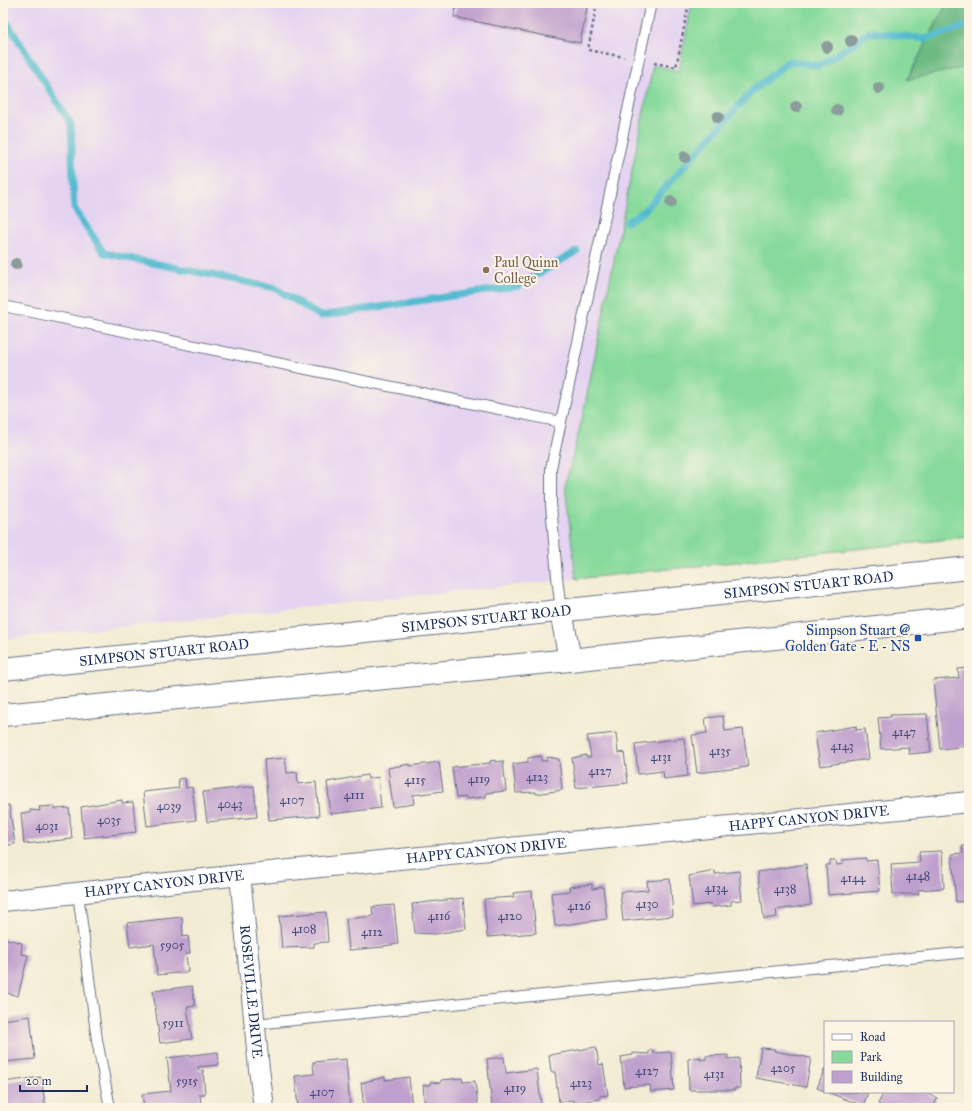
<svg xmlns="http://www.w3.org/2000/svg" width="972" height="1111" viewBox="0 0 972 1111" font-family="'IM FELL Great Primer',serif">
<style>
.built{fill:#e4d3f1}
.green{fill:#87da9b;stroke:#51847c}
.forest{fill:#6dba83;stroke:#447470}
.lines{fill:none;stroke-linecap:round;stroke-linejoin:round}
.stream{stroke:#52bbd0;stroke-width:7}
.building{fill:#bf9fcd}
.lane-casing{stroke:#677187;stroke-width:12}
.street-casing{stroke:#677187;stroke-width:22}
.secondary-casing{stroke:#677187;stroke-width:24}
.path{stroke:#677187;stroke-width:2.5;stroke-dasharray:3 3;stroke-linecap:butt}
.lane{stroke:#fff;stroke-width:10}
.street{stroke:#fff;stroke-width:20}
.secondary{stroke:#fff;stroke-width:22}
.tree{fill:#8b9c9b}
.education-dot{fill:#8d6e63;stroke:#fcf5e5;stroke-width:1.5}
.transit-dot{fill:#1a4fb4;stroke:#fcf5e5;stroke-width:1.5}
.labels{text-anchor:middle;dominant-baseline:central;stroke-width:4;stroke-linejoin:round;paint-order:stroke}
.number-label{font-size:12px;fill:#444b7a}
.education-label{font-size:14px;fill:#785e54;stroke:#fcf5e5;text-anchor:start}
.street-label{font-size:14px;fill:#1b2f5e;stroke:#fcf5e5}
.transit-label{font-size:14px;fill:#164399;stroke:#fcf5e5;text-anchor:end}
</style>
<rect width="100%" height="100%" fill="#fcf5e5"/>
<filter id="ink" filterUnits="userSpaceOnUse"><feTurbulence type="fractalNoise" baseFrequency=".025" numOctaves="2"/><feDisplacementMap in="SourceGraphic" scale="8" xChannelSelector="R" yChannelSelector="G"/><feConvolveMatrix kernelMatrix="1 2 1 2 8 2 1 2 1" color-interpolation-filters="sRGB"/></filter>
<filter id="wash" filterUnits="userSpaceOnUse"><feTurbulence type="fractalNoise" baseFrequency=".012" numOctaves="4" result="noise"/><feDisplacementMap in="SourceGraphic" scale="16" xChannelSelector="R" yChannelSelector="G"/><feGaussianBlur stdDeviation="0.9" result="paint"/><feColorMatrix in="noise" values="0 0 0 0 0 0 0 0 0 0 0 0 0 0 0 0 0 1.4 0 .05"/><feComposite in="paint" operator="in"/></filter>
<g filter="url(#wash)">
<rect width="100%" height="100%" fill="#f3ecd4"/>
<path class="built" d="M3 3H969V537L612 575 3 639Z"/>
<path class="green" d="M692 3H946V5L907 79 969 66V537L576 579 565 486 583 415 653 65 679 71Z"/>
<path class="forest" d="M951 3H969V66L907 80 946 5Z"/>
<g class="lines">
<path class="stream" d="M3 16 71 124 74 208 104 253 275 288 320 316 518 286 577 251
M627 222 644 211 751 92 789 61 819 66 849 47 869 32 904 36 925 39 969 25"/>
</g>
<g id="blocks">
<path class="building" d="M457 3H588L580 43 454 17Z
M969 668V746L940 749 933 680 959 678 958 669Z
M927 714 931 752 909 754 908 747 881 749 878 718 891 717 890 715Z
M723 716 725 731 743 729 748 767 697 773 692 735 707 733 705 718Z
M856 726V730L865 729 869 759 820 766 815 733Z
M616 733 618 753 624 752 628 783 576 788 572 758 586 755V757H591L587 736Z
M684 738 688 776 664 779 663 771 638 774 635 744Z
M541 756V761H547V757L559 759 562 790 536 794V792L516 793 513 764 528 762V758Z
M285 758 287 773 297 772 298 784 316 782 319 816 269 820 264 760Z
M495 760V762L503 761 506 791 486 793V797L466 799V797L456 798 452 767 490 763V761Z
M439 762 443 791 413 795 414 804 393 807 388 768 410 764V766Z
M367 775 368 779 378 777 381 808 331 814 327 782Z
M185 778 186 788 192 787 196 820 147 826 143 792 179 788 178 779Z
M254 786 257 817 207 822 203 792Z
M122 800V803L133 802 136 832 84 838 81 807Z
M9 805 15 844 3 846V806Z
M54 806 55 809 69 808 72 839 24 844 21 813H30V810L40 811 39 807Z
M962 846H969V901L956 902 952 854 963 853Z
M942 851 944 888 918 890 919 894H893L891 864 920 862 919 852Z
M866 858V861L877 860 880 891 828 895 826 865H830V861H836L837 865 843 864V860Z
M806 864 811 905 776 910 777 917 764 919 758 872Z
M715 871V874L739 871 742 900 731 901V905L712 907 711 904 693 906 689 876Z
M670 879 673 916 623 921 620 892 648 890 647 881Z
M592 884V889L603 887 607 919 555 926 551 893 570 891 569 887Z
M532 891 536 933 487 937 484 899 514 897 513 893Z
M463 898 466 929 435 934 415 933 412 904Z
M394 905 398 944 384 946V947L349 950 346 919 373 916 372 907Z
M326 912 328 942 314 943V947L282 948 279 916Z
M182 917 183 937 188 936 190 953 186 954 188 972 157 975 154 944 130 947 127 923Z
M3 938 22 943 21 954 28 955 18 996 3 992Z
M192 986 195 1006 187 1007 192 1039 160 1043 153 991Z
M30 1016 35 1059 3 1062V1020Z
M596 1047 599 1065 603 1064 608 1095 600 1096V1099L573 1103V1100L559 1102 555 1072H551L549 1055Z
M761 1048 775 1049 774 1051 811 1058 806 1087 756 1078Z
M653 1050V1053L671 1052 674 1090 651 1092 650 1085 624 1087 621 1057 633 1055V1053L649 1054V1051Z
M218 1052 219 1065 198 1067 199 1071 203 1070 205 1094H200L201 1105 177 1108H144L142 1094 171 1091 167 1058Z
M728 1055V1059L739 1058 740 1088H735V1090H689L688 1059 701 1057 700 1060 706 1059V1056Z
M504 1057 506 1073 537 1069 541 1104 513 1106V1103L492 1106 487 1059Z
M346 1059 350 1108H298L295 1076 314 1074 313 1062Z
M825 1068V1091L817 1088Z
M41 1077 46 1108H6L3 1090V1082Z
M385 1077V1080L409 1077 412 1108H389V1107L364 1108 361 1083Z
M462 1078 463 1082 475 1081 478 1108H425L423 1085H430V1082L441 1083V1080Z
M827 1092H868L863 1106Z
M884 1092H925L937 1099 933 1108H885L878 1104Z"/>
</g>
</g>
<g filter="url(#ink)">
<use href="#blocks" fill-opacity="0" stroke="#677187" stroke-width="1"/>
<g class="lines">
<g class="lane-casing">
<path id="lane" d="M3 306 561 422
M561 611 557 577 551 504V468L651 3
M78 893 97 1040 110 1108
M255 1024 969 952"/>
</g>
<g class="street-casing">
<g id="street">
<path id="s1" d="M240 875 259 1069 264 1108"/>
<path id="s2" d="M3 901 240 875 969 802"/>
</g>
</g>
<g class="secondary-casing">
<g id="secondary">
<path d="M561 611 570 660"/>
<path id="s3" d="M3 669 969 568"/>
<path d="M3 715 570 660 969 617"/>
</g>
</g>
<path class="path" d="M597 3 588 50 624 57
M654 63 676 67 689 3"/>
<use href="#lane" class="lane"/>
<use href="#street" class="street"/>
<use href="#secondary" class="secondary"/>
</g>
<g class="tree">
<circle cx="851" cy="41" r="6"/>
<circle cx="827" cy="47" r="6"/>
<circle cx="879" cy="88" r="6"/>
<circle cx="796" cy="107" r="6"/>
<circle cx="837" cy="110" r="6"/>
<circle cx="718" cy="117" r="6"/>
<circle cx="685" cy="157" r="6"/>
<circle cx="671" cy="202" r="6"/>
<circle cx="16" cy="264" r="6"/>
</g>
</g>
<circle class="education-dot" cx="486" cy="270" r="4"/>
<rect class="transit-dot" x="914" y="634" width="8" height="8" rx="2"/>
<g class="labels">
<g class="number-label">
<text x="904" y="732">4147</text>
<text x="842" y="746">4143</text>
<text x="720" y="751">4135</text>
<text x="661" y="757">4131</text>
<text x="600" y="771">4127</text>
<text x="537" y="777">4123</text>
<text x="479" y="779">4119</text>
<text x="415" y="780">4115</text>
<text x="354" y="795">4111</text>
<text x="292" y="800">4107</text>
<text x="230" y="804">4043</text>
<text x="169" y="806">4039</text>
<text x="109" y="820">4035</text>
<text x="47" y="826">4031</text>
<text x="918" y="876">4148</text>
<text x="853" y="878">4144</text>
<text x="716" y="888">4134</text>
<text x="785" y="889">4138</text>
<text x="647" y="904">4130</text>
<text x="579" y="906">4126</text>
<text x="439" y="916">4116</text>
<text x="510" y="916">4120</text>
<text x="304" y="929">4108</text>
<text x="372" y="932">4112</text>
<text x="172" y="945">5905</text>
<text x="173" y="1023">5911</text>
<text x="783" y="1068">4205</text>
<text x="647" y="1071">4127</text>
<text x="714" y="1074">4131</text>
<text x="187" y="1081">5915</text>
<text x="581" y="1083">4123</text>
<text x="515" y="1088">4119</text>
<text x="322" y="1092">4107</text>
</g>
<g class="education-label">
<text x="494" y="262">Paul Quinn<tspan x="494" dy="16">College</tspan></text>
</g>
<g class="street-label">
<text stroke="none"><textPath href="#s3" startOffset="810">SIMPSON STUART ROAD</textPath></text>
<text stroke="none"><textPath href="#s3" startOffset="486">SIMPSON STUART ROAD</textPath></text>
<text stroke="none"><textPath href="#s3" startOffset="162">SIMPSON STUART ROAD</textPath></text>
<text stroke="none"><textPath href="#s2" startOffset="810">HAPPY CANYON DRIVE</textPath></text>
<text stroke="none"><textPath href="#s2" startOffset="486">HAPPY CANYON DRIVE</textPath></text>
<text stroke="none"><textPath href="#s2" startOffset="162">HAPPY CANYON DRIVE</textPath></text>
<text stroke="none"><textPath href="#s1" startOffset="117">ROSEVILLE DRIVE</textPath></text>
</g>
<g class="transit-label">
<text x="910" y="630">Simpson Stuart @<tspan x="910" dy="16">Golden Gate - E - NS</tspan></text>
</g>
</g>
<rect width="972" height="1111" fill="none" stroke="#fcf5e5" stroke-width="16"/>
<rect x="824" y="1021" width="130" height="72" fill="#fcf5e5" stroke="#a2a6af"/>
<rect x="832" y="1034" width="20" height="6" fill="#ffffff" stroke="#a2a6af"/>
<text x="860" y="1041" font-size="12" fill="#1b2f5e">Road</text>
<rect x="832" y="1051" width="20" height="12" fill="#87da9b" stroke="#a2a6af"/>
<text x="860" y="1061" font-size="12" fill="#1b2f5e">Park</text>
<rect x="832" y="1071" width="20" height="12" fill="#bf9fcd" stroke="#a2a6af"/>
<text x="860" y="1081" font-size="12" fill="#1b2f5e">Building</text>
<path d="M20 1085v6h67v-6" fill="none" stroke="#1b2f5e" stroke-width="2"/>
<text x="26" y="1085" font-size="12" fill="#1b2f5e" stroke="#fcf5e5" stroke-width="3" paint-order="stroke">20 m</text>
</svg>
